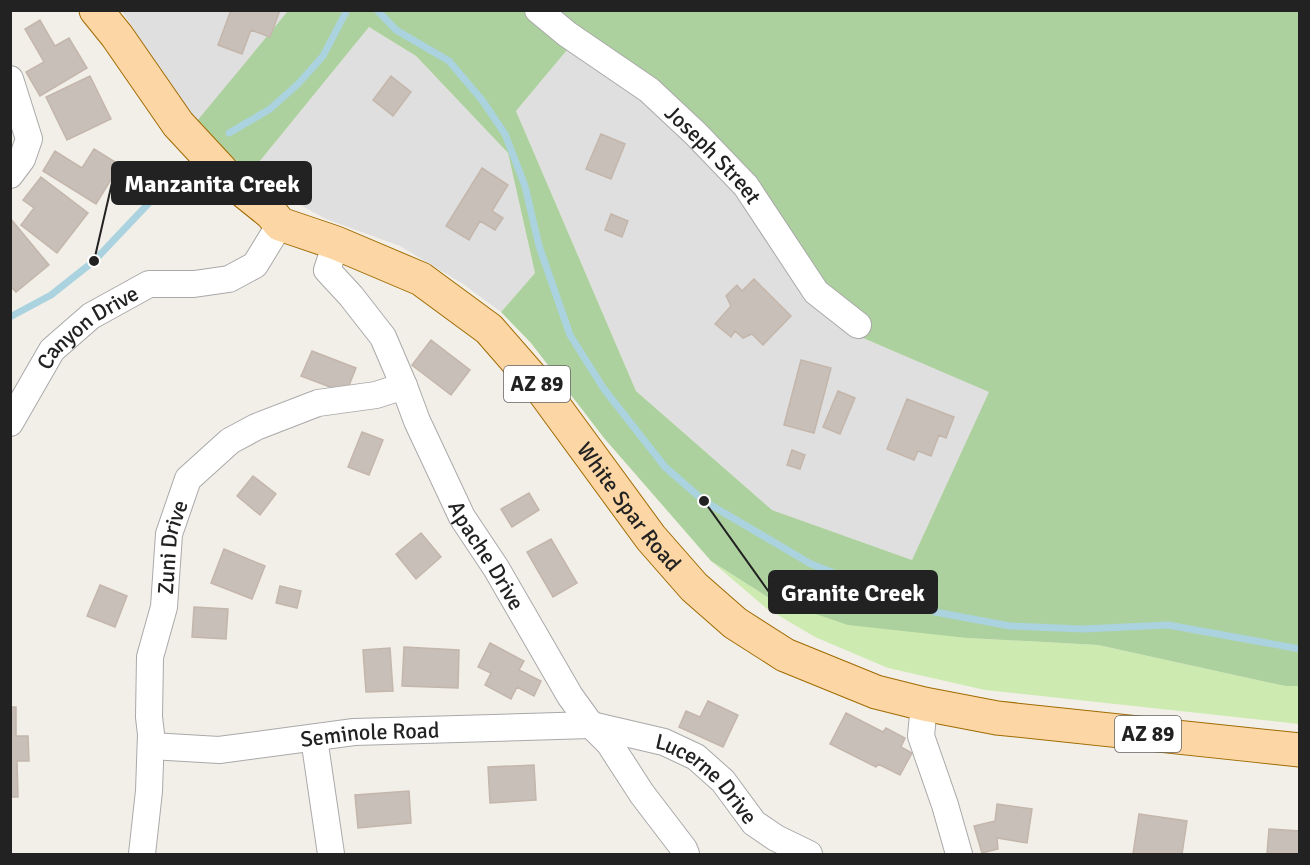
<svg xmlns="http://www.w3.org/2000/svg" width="1310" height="865" viewBox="0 0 1310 865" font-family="Signika,sans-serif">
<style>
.residential{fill:#e0dfdf}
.grass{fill:#cdebb0}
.forest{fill:#add19e;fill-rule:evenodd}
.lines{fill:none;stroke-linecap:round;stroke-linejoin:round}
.stream{stroke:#aad3df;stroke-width:7}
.building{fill:#c7bfb8;stroke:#c4b6ab;stroke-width:1.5}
.minor-casing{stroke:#a9a9a9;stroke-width:28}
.primary-casing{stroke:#a06b00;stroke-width:35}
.minor{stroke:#fff;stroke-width:26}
.primary{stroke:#fcd6a4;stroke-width:33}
.labels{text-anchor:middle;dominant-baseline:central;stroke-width:4.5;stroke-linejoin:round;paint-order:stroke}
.shield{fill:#fff;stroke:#646464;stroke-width:1.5}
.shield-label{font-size:21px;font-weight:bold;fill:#222}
.street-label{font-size:22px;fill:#222;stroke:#fff}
.leader{fill:none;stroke:#222;stroke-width:2}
.callout-dot{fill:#222;stroke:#fff;stroke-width:2}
.callout{fill:#222;stroke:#222;stroke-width:2}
.callout-label{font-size:24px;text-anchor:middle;font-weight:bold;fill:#fff}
</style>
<rect width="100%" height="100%" fill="#f2efe9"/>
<path class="residential" d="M122 11H290L199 123 173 90Z
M369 27 416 56 508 153 535 273 501 312 463 284 400 246 326 219 285 197 251 172Z
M567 50 643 98 739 189 856 335 990 392 912 560 772 510 636 391 516 111Z"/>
<path class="grass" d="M711 561 769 598 967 638 1098 645 1285 686H1299V724L985 690 888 668 815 637 766 608Z"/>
<path class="forest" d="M288 11H1299V686H1285L1098 645 967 638 848 625 769 598 711 561 604 438 531 343 501 312 535 273 508 153 416 56 369 27 251 172 227 153 197 121ZM567 50 643 98 739 189 856 335 989 392 912 560 772 510 636 391 516 111Z"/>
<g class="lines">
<path class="stream" d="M377 10 396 30 449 61 482 100 505 134 525 186 539 246 570 335 604 389 665 467 704 501 811 564 935 612 1010 626 1083 629 1168 625 1300 649
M229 133 270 109 298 84 323 56 347 10
M10 317 51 295 94 261 183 167"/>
</g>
<path class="building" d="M231 10 261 11 280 10 270 37 251 30 242 54 218 45Z
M40 20 55 46 69 38 87 68 40 96 26 72 44 62 25 29Z
M90 76 111 119 67 140 46 97Z
M391 76 411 92 393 116 373 100Z
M601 134 625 144 611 179 586 169Z
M94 149 120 165 96 204 43 171 55 151 82 168Z
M482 168 508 185 492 211 503 218 495 230 480 221 469 240 446 226Z
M41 177 88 213 57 253 21 225 34 208 23 200Z
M611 214 628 221 622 237 605 230Z
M10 218 49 265 16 292 10 286Z
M754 279 791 316 763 345 752 334 743 338 735 331 731 337 715 324 731 306 726 296 737 285 742 291Z
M431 340 470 370 451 395 412 365Z
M312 351 356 368 346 393 301 376Z
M801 360 831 368 814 433 784 425Z
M838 391 855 398 840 434 823 427Z
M907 399 954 417 946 438 939 435 931 456 918 451 914 460 887 449Z
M362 432 383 440 369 475 348 467Z
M792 450 805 455 800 469 787 465Z
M253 476 276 494 260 515 237 496Z
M529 493 539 510 512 527 501 509Z
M421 533 441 557 416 579 396 554Z
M551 539 577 583 553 597 527 552Z
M224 549 265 566 252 599 211 583Z
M100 585 127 596 115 627 87 616Z
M280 586 301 591 297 608 276 603Z
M194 607 228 609 226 639 192 637Z
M490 643 524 661 519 670 541 681 534 696 517 687 511 699 485 685 491 673 478 667Z
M404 647 459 650 458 688 402 686Z
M390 648 393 691 366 692 363 650Z
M708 701 738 715 723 747 679 727 686 711 700 717Z
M10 707H16V736H28L29 761H17L18 797H10Z
M846 713 883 732 886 728 905 738 901 747 912 753 900 775 878 764 876 767 830 744Z
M534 765 536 800 490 803 488 767Z
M409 791 411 823 358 828 355 795Z
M997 804 1032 809 1027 843 997 838 998 849 982 853 974 826 995 821Z
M1139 814 1187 821 1182 854H1133Z
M1269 829 1300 831V854H1267Z"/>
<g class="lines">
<g class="minor-casing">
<g id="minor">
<path id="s1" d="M538 10 567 34 649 90 696 134 746 186 816 292 858 325"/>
<path d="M10 79 29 139 22 159 10 175"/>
<path id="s2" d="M336 243 327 270 351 296 383 337 404 386 417 421 462 517 496 568 570 696 591 725 609 743 642 794 684 849 686 854"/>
<path id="s3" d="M10 423 52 350 91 316 149 284H194L229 279 255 265 280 224"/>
<path d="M924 704 921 736 945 805 959 854"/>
<path d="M314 738 331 854"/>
<path id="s4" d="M151 746 219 750 354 732 591 725 664 742 696 757 723 781 754 823 776 838 809 854"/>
<path id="s5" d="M142 854 149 791 151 734 149 717 150 657 164 607 169 534 188 479 230 441 256 427 318 403 376 395 404 386"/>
</g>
</g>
<g class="primary-casing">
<g id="primary">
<path id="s6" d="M96 10 117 36 178 124 230 180 271 213 280 224 336 243 421 279 489 329 544 392 651 538 694 587 735 623 785 655 876 692 924 704 997 718 1300 750"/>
</g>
</g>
<use href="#minor" class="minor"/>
<use href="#primary" class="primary"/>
</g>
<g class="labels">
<g class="shield">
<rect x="504" y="366" width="66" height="36" rx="4.5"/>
<rect x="1115" y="716" width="66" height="36" rx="4.5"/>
</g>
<g class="shield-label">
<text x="537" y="384">AZ 89</text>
<text x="1148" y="734">AZ 89</text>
</g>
<g class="street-label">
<text stroke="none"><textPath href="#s1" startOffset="228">Joseph Street</textPath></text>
<text stroke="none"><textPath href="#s3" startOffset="126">Canyon Drive</textPath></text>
<text stroke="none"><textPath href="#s6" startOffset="746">White Spar Road</textPath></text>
<text stroke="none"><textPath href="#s5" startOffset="310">Zuni Drive</textPath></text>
<text stroke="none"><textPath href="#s2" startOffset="358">Apache Drive</textPath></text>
<text stroke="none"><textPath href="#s4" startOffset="220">Seminole Road</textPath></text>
<text stroke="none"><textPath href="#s4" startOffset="573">Lucerne Drive</textPath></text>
</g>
</g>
<path class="leader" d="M94 261L112 183M704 501L769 592"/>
<g class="callout-dot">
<circle cx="94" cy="261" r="6"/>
<circle cx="704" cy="501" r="6"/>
</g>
<g class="callout">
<rect x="112" y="162" width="199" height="42" rx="6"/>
<rect x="769" y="571" width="168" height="42" rx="6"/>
</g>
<g class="callout-label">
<text x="212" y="192">Manzanita Creek</text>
<text x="853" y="601">Granite Creek</text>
</g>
<rect width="1310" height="865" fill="none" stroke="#222222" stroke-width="24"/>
</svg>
